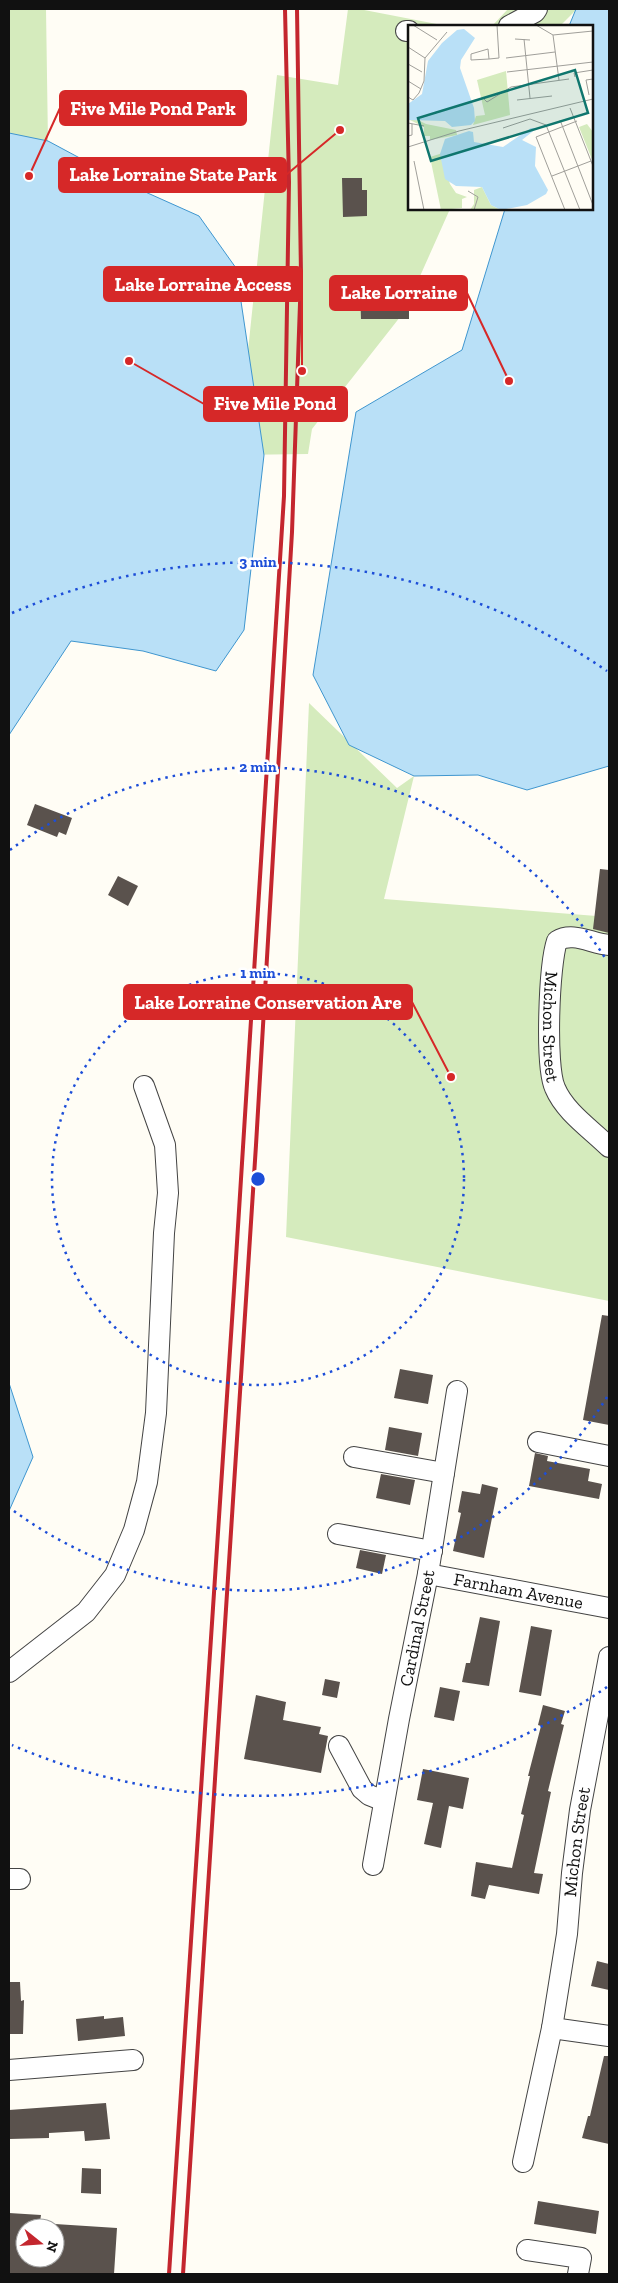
<svg xmlns="http://www.w3.org/2000/svg" width="618" height="2283" viewBox="0 0 618 2283" font-family="'Zilla Slab',serif">
<style>
.green{fill:#d5ebbd}
.water{fill:#b9e0f7;stroke:#3f96cf}
.building{fill:#5a524d}
.lines{fill:none;stroke-linecap:round;stroke-linejoin:round}
.minor-casing{stroke:#444;stroke-width:22}
.minor{stroke:#fff;stroke-width:20}
.rail{stroke:#c4262e;stroke-width:4}
.ring{fill:none;stroke:#1d4ed8;stroke-width:2.5;stroke-dasharray:2.5 5}
.labels{text-anchor:middle;dominant-baseline:central;stroke-width:5;stroke-linejoin:round;paint-order:stroke}
.street-label{font-size:18px;fill:#111;stroke:#fff}
.inset-road{fill:none;stroke:#a09f9a;stroke-width:1}
.view{fill:#0f766e;fill-opacity:0.15;stroke:#0f766e;stroke-width:2.5}
.inset-edge{fill:none;stroke:#111;stroke-width:2.5}
.centre{fill:#1d4ed8;stroke:#fff;stroke-width:2.5}
.ring-label{font-size:15px;text-anchor:middle;font-weight:bold;fill:#1d4ed8;stroke:#fff;stroke-width:5;stroke-linejoin:round;paint-order:stroke}
.leader{fill:none;stroke:#d62828;stroke-width:2}
.callout-dot{fill:#d62828;stroke:#fff;stroke-width:2}
.callout{fill:#d62828;stroke:#d62828;stroke-width:2}
.callout-label{font-size:19px;text-anchor:middle;font-weight:bold;fill:#fff}
</style>
<rect width="100%" height="100%" fill="#fffdf5"/>
<path class="green" d="M9 9H46L50 277 9 210Z
M348 9H359L447 26H409V209H450L404 312 312 429 308 454 237 455 277 75 338 85Z
M508 9H577L560 26H492Z
M309 703 397 788 414 776 384 899 609 917V1301L286 1237Z"/>
<path class="water" d="M576 9H609V766L527 790 478 775 414 776 349 745 313 675 356 412 462 350 505 209H592V26H569Z
M9 133 48 141 132 186 199 216 236 268 264 455 244 630 216 671 143 651 71 641 9 735Z
M9 1383 33 1457 9 1511Z"/>
<path class="building" d="M342 178H362V190H367V216L343 217Z
M360 286H409V319H361Z
M35 804 72 818 66 835 59 832 57 837 27 825Z
M600 869 609 870V933L593 929Z
M118 876 138 886 128 906 108 895Z
M602 1315 609 1316V1425L583 1420Z
M400 1369 433 1375 428 1404 394 1398Z
M389 1427 422 1433 418 1456 385 1450Z
M535 1453 548 1456 547 1461 590 1469 588 1481 602 1484 599 1499 529 1486Z
M381 1474 415 1480 410 1505 376 1498Z
M482 1484 498 1488 484 1558 453 1551 461 1513 458 1512 462 1491 480 1494Z
M360 1550 386 1555 382 1574 356 1568Z
M480 1617 500 1621 489 1686 462 1682 466 1663H470Z
M531 1626 552 1630 541 1696 519 1692Z
M325 1679 340 1682 337 1698 322 1695Z
M440 1687 460 1691 454 1721 434 1717Z
M256 1695 286 1702 283 1720 321 1727 319 1734 328 1736 321 1773 244 1759Z
M543 1705 565 1711 561 1724 564 1725 548 1791 551 1792 534 1873 543 1874 539 1894 489 1885 485 1899 471 1896 476 1862 512 1868 524 1815 521 1814 530 1776H528L541 1726 538 1725Z
M423 1769 469 1778 463 1809 449 1806 441 1848 424 1844 433 1803 417 1800Z
M597 1961 609 1964V1990L591 1986Z
M9 1982H20L21 2001 24 2000 23 2034H9Z
M104 2016V2019L123 2017 125 2036 78 2041 76 2019Z
M604 2056H609V2144L582 2138 588 2116H590Z
M106 2103 110 2139 85 2141 84 2131 49 2133V2138L9 2139V2110Z
M82 2168 101 2169V2194L81 2193Z
M538 2201 599 2211 596 2234 534 2224Z
M9 2213 41 2215 39 2228H25V2258H55V2224L117 2228 114 2274H9Z"/>
<g class="lines">
<g class="minor-casing">
<g id="minor">
<path d="M509 26 535 12 537 9"/>
<path d="M406 31H409"/>
<path id="s1" d="M609 945C592 944 573 931 557 941 549 965 545 1066 555 1088 565 1112 591 1129 609 1147"/>
<path d="M538 1442 609 1456"/>
<path d="M354 1457 444 1473"/>
<path d="M338 1534 432 1551"/>
<path id="s2" d="M428 1574 609 1608"/>
<path d="M9 1672 86 1612 115 1575 134 1530 147 1482 156 1413 164 1233 168 1193 165 1145 144 1086"/>
<path d="M339 1746 362 1789 369 1795 384 1801"/>
<path id="s3" d="M373 1865 399 1719 428 1574 457 1391"/>
<path d="M9 1879H20"/>
<path d="M552 2028 609 2036"/>
<path d="M9 2070 133 2060"/>
<path id="s4" d="M523 2162 552 2028 567 1934 572 1873 580 1810 609 1657"/>
<path d="M527 2250 581 2258 578 2274"/>
</g>
</g>
<use href="#minor" class="minor"/>
<path class="rail" d="M169 2274 234 1290 284 496 289 182 285 9
M183 2274 256 1145 292 532 301 275 297 9"/>
</g>
<g class="ring">
<circle cx="258" cy="1179" r="206"/>
<path d="M607 1397A412 412 0 0 1 10 1508M10 850A412 412 0 0 1 607 961"/>
<path d="M607 1687A617 617 0 0 1 12 1745M12 613A617 617 0 0 1 607 671"/>
</g>
<g class="labels">
<g class="street-label">
<text stroke="none"><textPath href="#s1" startOffset="140">Michon Street</textPath></text>
<text stroke="none"><textPath href="#s2" startOffset="92">Farnham Avenue</textPath></text>
<text stroke="none"><textPath href="#s3" startOffset="241">Cardinal Street</textPath></text>
<text stroke="none"><textPath href="#s4" startOffset="325">Michon Street</textPath></text>
</g>
</g>
<g transform="translate(408 25)">
<rect width="185" height="185" fill="#fffdf5"/>
<path d="M98 46 102 90 65 100 68 91 77 90 69 55ZM0 90 18 99 48 105 49 110 22 115V111H16V102L0 94ZM179 99 185 107V137L171 102ZM41 126 37 144 42 159 48 168 59 172 54 174V183L33 185 22 132ZM74 162 83 180 93 185H62L66 179V165Z" fill="#d5ebbd"/>
<path d="M56 4 67 13 53 35 52 43 66 83 67 96 63 100 44 102 37 96 0 95V79L14 69 20 36 34 18 49 5ZM123 103H129L114 115 128 122 127 141 140 165 138 169 119 180 93 185 83 180 74 162 48 161 37 154 32 129 37 114 61 106 65 107 66 117 95 122Z" fill="#b9e0f7"/>
<path class="inset-road" d="M5 0 29 15M128 0 145 10 185 6M145 10 151 55M107 14 122 15M116 14 122 73M0 22 17 33M98 33 147 27M81 34 80 24 63 29V35L81 34 91 33 89 0M0 39 14 47M99 47 185 37M167 52 166 48 185 45M0 56 13 64M181 70 178 55 185 54M0 72 5 75 11 68 16 56 17 33 39 7M75 73 79 77 103 62 161 54M109 75 144 71M162 83 185 141M152 95 185 180M0 98 16 101M95 103 122 94 138 100 172 185M0 111 4 110V99M0 122 51 106 185 74M6 136 16 185M144 151 183 136M60 166 70 172 66 185M157 185 128 112 169 96"/>
<path class="view" d="M167 45 180 88 23 136 10 93Z"/>
<rect width="185" height="185" class="inset-edge"/>
</g>
<circle cx="258" cy="1179" r="8" class="centre"/>
<g class="ring-label">
<text x="258" y="567">3 min</text>
<text x="258" y="772">2 min</text>
<text x="258" y="978">1 min</text>
</g>
<path class="leader" d="M29 176L60 108M340 130L286 175M302 371L302 284M509 381L467 293M129 361L204 404M451 1077L412 1002"/>
<g class="callout-dot">
<circle cx="29" cy="176" r="5"/>
<circle cx="340" cy="130" r="5"/>
<circle cx="302" cy="371" r="5"/>
<circle cx="509" cy="381" r="5"/>
<circle cx="129" cy="361" r="5"/>
<circle cx="451" cy="1077" r="5"/>
</g>
<g class="callout">
<rect x="60" y="91" width="186" height="34" rx="5"/>
<rect x="59" y="158" width="227" height="34" rx="5"/>
<rect x="104" y="267" width="198" height="34" rx="5"/>
<rect x="330" y="276" width="137" height="34" rx="5"/>
<rect x="204" y="387" width="143" height="34" rx="5"/>
<rect x="124" y="985" width="288" height="34" rx="5"/>
</g>
<g class="callout-label">
<text x="153" y="115">Five Mile Pond Park</text>
<text x="173" y="181">Lake Lorraine State Park</text>
<text x="203" y="291">Lake Lorraine Access</text>
<text x="399" y="299">Lake Lorraine</text>
<text x="275" y="410">Five Mile Pond</text>
<text x="268" y="1009">Lake Lorraine Conservation Are</text>
</g>
<rect width="618" height="2283" fill="none" stroke="#111111" stroke-width="20"/>
<g transform="translate(40 2243) rotate(107)"><circle r="24" fill="#ffffff" stroke="#a0a0a0"/>
<path d="M0-4L9 19L0 12L-9 19Z" fill="#c4262e"/>
<text y="-8" font-size="14" font-weight="bold" text-anchor="middle" fill="#111111">N</text>
</g>
</svg>
